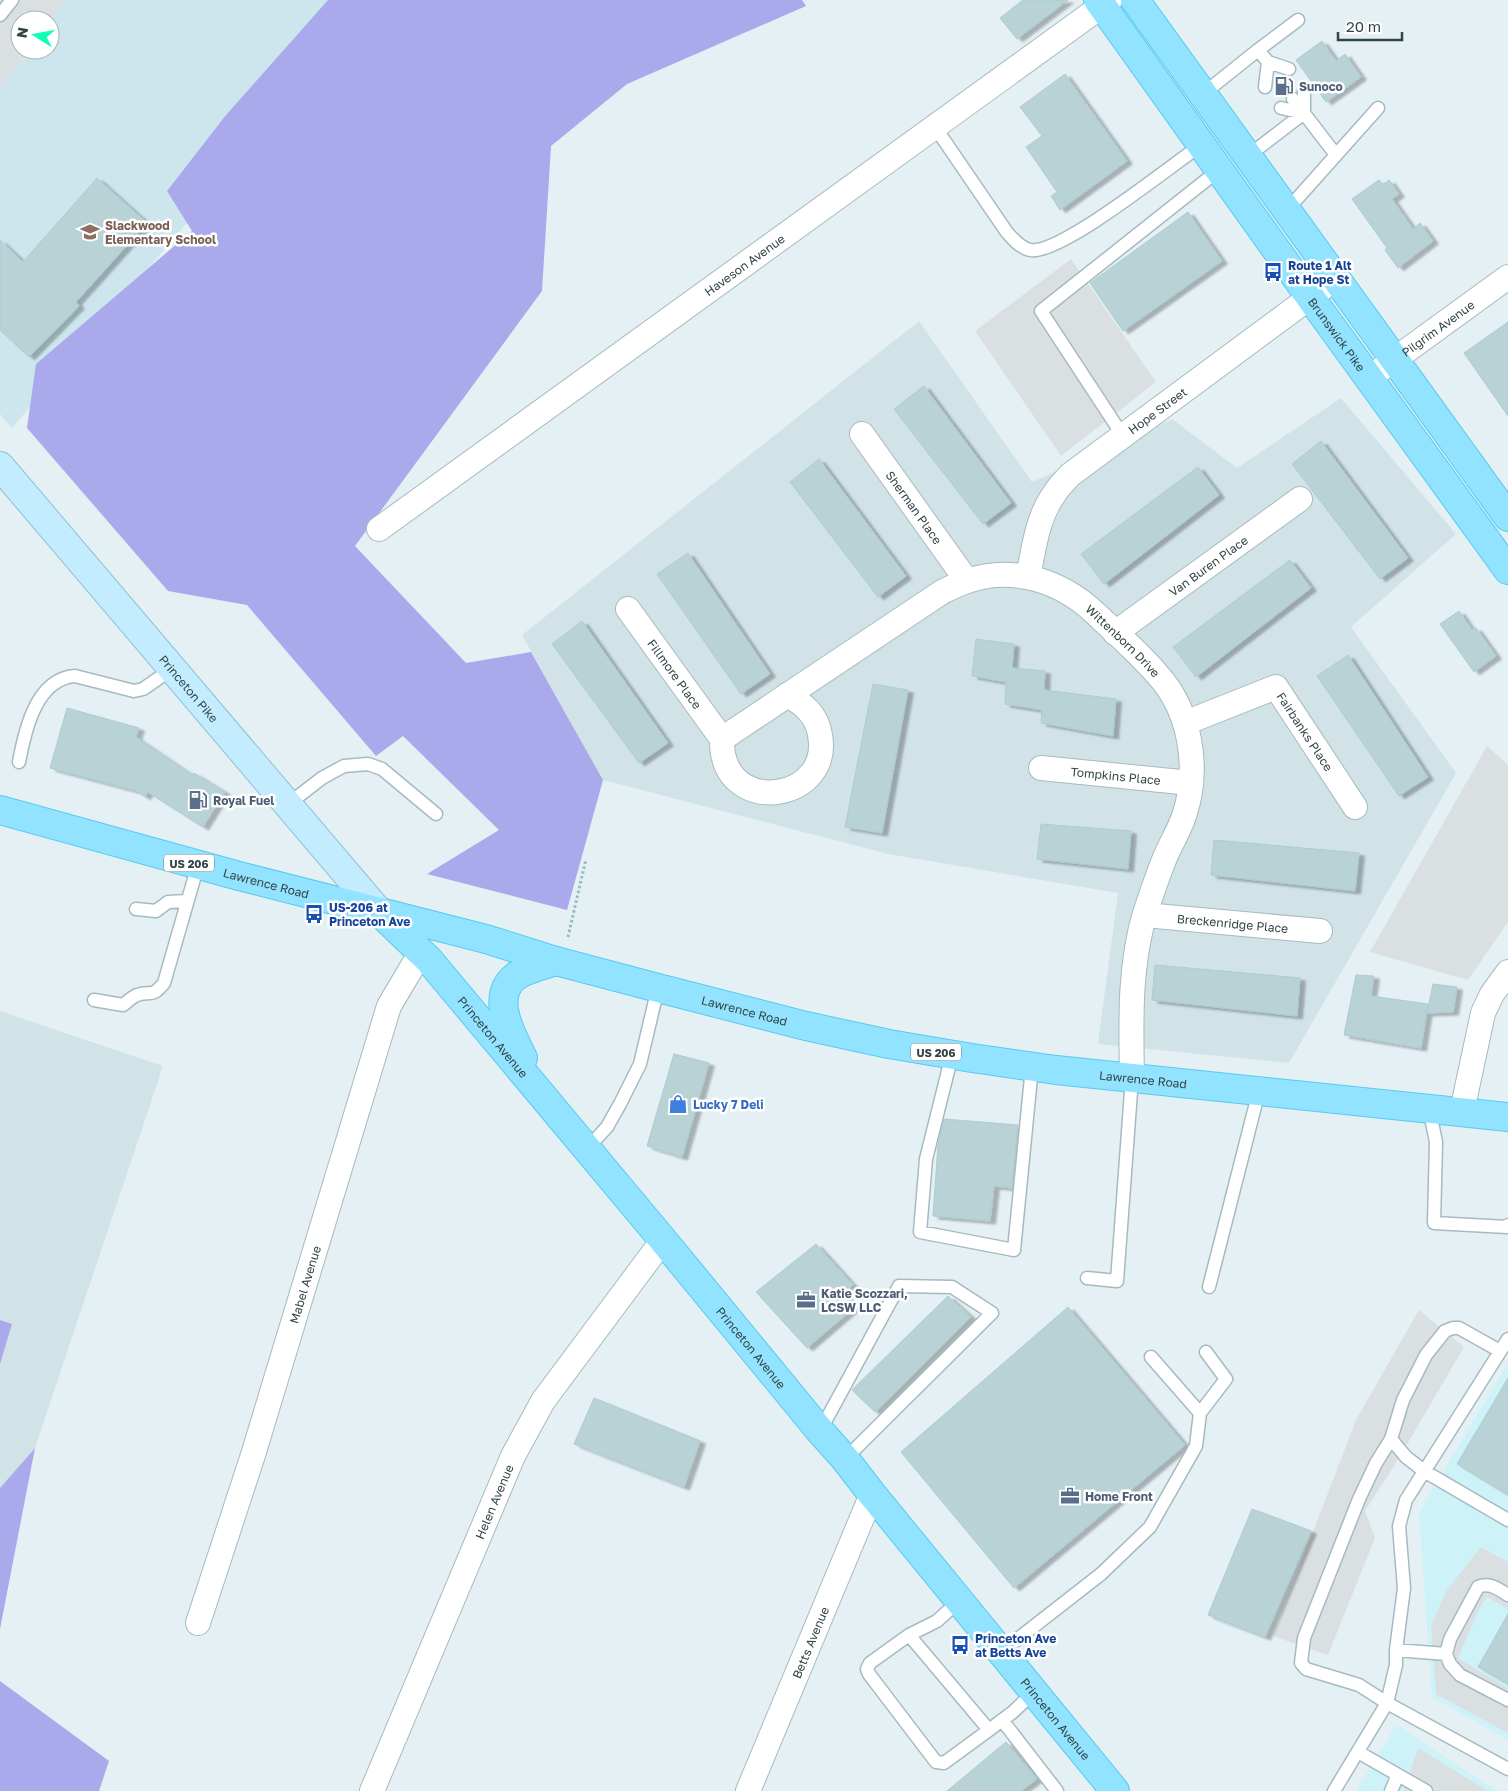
<svg xmlns="http://www.w3.org/2000/svg" width="1508" height="1791" viewBox="0 0 1508 1791" font-family="'Golos Text',sans-serif">
<style>
.residential{fill:#d2e3e8}
.commercial{fill:#cdf3f8}
.education{fill:#cde6ee;fill-rule:evenodd}
.green{fill:#a9a9ec}
.parking{fill:#dae0e1}
.building{fill:#b9d2d6;stroke:#abccd2;filter:url(#shadow)}
.lines{fill:none;stroke-linecap:round;stroke-linejoin:round}
.lane-casing{stroke:#a6bac0;stroke-width:15}
.street-casing{stroke:#a6bac0;stroke-width:26}
.secondary-casing{stroke:#8dc1d5;stroke-width:30}
.primary-casing{stroke:#58caee;stroke-width:30}
.path{stroke:#96bac3;stroke-width:3;stroke-dasharray:2.5 2.5;stroke-linecap:butt}
.lane{stroke:#fff;stroke-width:12}
.street{stroke:#fff;stroke-width:24}
.secondary{stroke:#c3edff;stroke-width:28}
.primary{stroke:#92e3ff;stroke-width:28}
.labels{text-anchor:middle;dominant-baseline:central;stroke-width:5;stroke-linejoin:round;paint-order:stroke}
.shield{fill:#fff;stroke:#707c7e;stroke-width:1}
.shield-label{font-size:11px;font-weight:bold;fill:#334447}
.service-label{font-size:12px;font-weight:bold;fill:#4e5e75;stroke:#fff;text-anchor:start}
.education-label{font-size:12px;font-weight:bold;fill:#785e54;stroke:#fff;text-anchor:start}
.street-label{font-size:12px;fill:#334447;stroke:#fff}
.transit-label{font-size:12px;font-weight:bold;fill:#164399;stroke:#fff;text-anchor:start}
.shop-label{font-size:12px;font-weight:bold;fill:#366cbe;stroke:#fff;text-anchor:start}
</style>
<defs>
<filter id="shadow"><feDropShadow dx="5.5" dy="3" stdDeviation="1" flood-color="#0004"/></filter>
</defs>
<rect width="100%" height="100%" fill="#e4f0f4"/>
<path class="residential" d="M919 321 1032 482 1172 419 1237 468 1341 398 1456 534 1351 627 1456 773 1289 1063 1098 1044 1118 893 888 854 603 780 522 635Z
M0 1011 163 1066 35 1448 0 1488Z"/>
<path class="commercial" d="M1508 1363V1740L1432 1697 1419 1513Z
M1396 1725 1497 1791H1356Z"/>
<path class="education" d="M0 0H377L12 428 0 414ZM20 20H50V50H20Z"/>
<path class="green" d="M328 0H802L806 6 627 84 551 146 542 291 355 546 466 663 531 652 603 780 567 910 427 874 499 830 403 736 376 756 247 605 168 591 27 428 36 364 192 231 167 191 226 115Z
M0 1320 12 1324 0 1364Z
M35 1448 0 1629V1488Z
M0 1681 109 1761 99 1791H0Z"/>
<path class="parking" d="M0 0H65L50 20H20V50H28L0 88Z
M1071 259 1156 382 1061 456 975 331Z
M1487 746 1508 765V922L1468 980 1370 952Z
M1419 1310 1464 1347 1396 1463 1365 1511 1375 1538 1328 1655 1273 1636 1356 1420Z
M1481 1547 1508 1562V1609L1487 1597 1478 1611 1458 1658 1508 1688V1733L1436 1694 1431 1625 1447 1590Z
M1418 1748 1488 1791H1404Z"/>
<path class="building" d="M1023 0H1068L1017 39 1000 18Z
M1322 41 1336 61 1345 54 1361 77 1326 102 1296 60Z
M1065 74 1127 161 1060 210 1051 196 1057 192 1026 147 1042 136 1020 107Z
M97 178 147 223 76 302 79 306 29 357 0 330V240L23 262Z
M1379 180 1383 185 1389 180 1399 194 1392 199 1413 229 1420 223 1433 241 1398 268 1385 250 1387 248 1352 199Z
M1188 212 1222 261 1123 331 1090 283Z
M1508 322V416L1464 353Z
M924 386 1011 503 983 524 894 409Z
M1321 441 1408 558 1380 579 1292 464Z
M819 459 906 576 878 597 790 482Z
M1198 467 1219 495 1104 584 1081 554Z
M688 553 770 674 741 694 657 574Z
M1290 560 1311 588 1196 677 1173 647Z
M1459 611 1472 630 1476 628 1496 656 1474 672 1440 624Z
M582 621 668 743 639 763 552 644Z
M976 639 1014 644 1012 668 1045 671 1044 690 1116 699 1113 736 1041 723 1042 710 1005 704 1006 682 972 676Z
M1348 655 1428 777 1399 796 1317 676Z
M873 684 908 690 882 833 845 827Z
M67 708 139 728 136 737 192 775 194 773 225 792 203 827 148 792 145 797 137 791 50 768Z
M1041 824 1131 831 1128 869 1037 859Z
M1214 840 1359 853 1355 891 1211 875Z
M1155 965 1300 978 1297 1016 1152 1000Z
M1356 975 1374 976 1371 996 1428 1004 1421 1048 1344 1035Z
M1433 984 1457 987 1453 1012 1427 1013Z
M674 1054 709 1063 682 1157 647 1146Z
M944 1119 1018 1125 1012 1188 994 1186 990 1221 933 1216 938 1145Z
M816 1244 853 1285 844 1294 855 1307 807 1348 756 1292Z
M948 1296 971 1317 875 1412 852 1390Z
M1068 1307 1185 1445 1014 1588 901 1452Z
M1508 1378V1495L1457 1464Z
M594 1398 700 1441 684 1487 574 1444Z
M1252 1509 1311 1531 1265 1637 1208 1615Z
M1508 1614V1684L1478 1667Z
M1006 1742 1037 1779 1021 1791H947Z"/>
<g class="lines">
<g class="lane-casing">
<path id="lane" d="M0 15 12 0
M1258 50 1298 20
M1265 87 1268 62
M1203 94 1258 50 1268 62 1289 69
M1293 99 1336 155
M1281 108 1304 113
M935 127 1006 231C1012 238 1020 248 1030 250 1059 256 1172 165 1201 145
M1248 156 1304 113V90
M1287 210 1378 108
M1123 436 1041 311 1219 170
M19 762C25 730 36 679 75 676L134 691 143 689 172 669
M287 805 322 778 344 766 368 764 382 769 436 814
M136 909 156 911 168 902 187 901
M94 1000 123 1005C127 1002 132 997 137 995 151 990 151 999 164 983L198 865
M952 1055 926 1159 920 1232 1014 1250 1032 1067
M1429 1108 1436 1142 1434 1223 1507 1227 1508 1225
M583 1144 596 1139 607 1127 620 1104 640 1064 658 988
M1087 1278 1117 1281 1132 1078
M1209 1287 1259 1091
M1500 1351 1459 1328H1453L1445 1331 1426 1355 1403 1400 1391 1439 1406 1457 1424 1471 1508 1520
M1151 1357 1200 1413
M820 1431 899 1286 952 1287 992 1313 845 1459
M1391 1439 1376 1463 1359 1499 1304 1638 1301 1663 1306 1669 1359 1685 1387 1703 1508 1769
M1508 1595C1498 1589 1490 1582 1478 1587L1450 1639 1446 1654 1450 1664 1460 1675 1508 1700
M959 1601 937 1621 909 1635 989 1730 1013 1712 1034 1692
M909 1635 870 1663 867 1669 869 1674 936 1762 944 1763 989 1730
M1396 1650 1446 1654
M1001 1652 1101 1574 1150 1527 1196 1446 1200 1413 1226 1379 1206 1352
M1002 1720 1057 1791
M1358 1752 1426 1791
M1334 1791 1387 1703 1396 1665V1650L1404 1588 1399 1526 1406 1500 1508 1339
M1391 1791 1398 1775"/>
</g>
<g class="street-casing">
<g id="street">
<path id="s1" d="M1369 378 1508 277"/>
<path id="s2" d="M862 434 967 581"/>
<path id="s3" d="M379 529 1110 0"/>
<path id="s4" d="M1028 577C1034 548 1037 517 1055 493 1059 486 1065 481 1070 475L1336 278"/>
<path id="s5" d="M628 609 722 739"/>
<path id="s6" d="M1115 633 1300 499"/>
<path id="s7" d="M1185 723 1276 687 1355 807"/>
<path id="s8" d="M722 739 942 592C950 588 958 584 967 581 1013 565 1061 581 1095 613 1116 633 1138 652 1157 674 1191 711 1200 769 1184 816 1179 831 1170 845 1164 860 1157 877 1151 896 1145 913 1129 967 1131 1023 1132 1078"/>
<path d="M722 739C722 744 722 749 723 754 735 816 832 798 820 735 817 715 804 704 787 695"/>
<path id="s9" d="M1041 768 1191 783"/>
<path id="s10" d="M1145 915 1320 931"/>
<path d="M1462 1111 1483 1013 1492 994 1508 972"/>
<path id="s11" d="M198 1623 253 1455 389 1006 421 952"/>
<path id="s12" d="M372 1791 513 1456 543 1401 663 1240"/>
<path id="s13" d="M748 1791 872 1494"/>
</g>
</g>
<g class="secondary-casing">
<g id="secondary">
<path id="s14" d="M0 466 379 912"/>
</g>
</g>
<g class="primary-casing">
<g id="primary">
<path id="s15" d="M1098 0 1310 297 1508 570"/>
<path d="M1135 0 1508 517"/>
<path id="s16" d="M0 810 239 876 486 939 556 961 658 988 806 1026 889 1044 972 1058 1056 1070 1508 1117"/>
<path id="s17" d="M380 913 429 960 663 1240 820 1431 845 1459 872 1494 1115 1791"/>
<path d="M523 1058C512 1035 489 997 516 976 527 969 544 965 556 961"/>
</g>
</g>
<path class="path" d="M568 937 586 859"/>
<use href="#lane" class="lane"/>
<use href="#street" class="street"/>
<use href="#secondary" class="secondary"/>
<use href="#primary" class="primary"/>
</g>
<defs>
<g id="fuel-bare" transform="scale(1.5)"><path d="M-5.5-6h7V0h2V4h1.3V-2.5L3-4.5l.8-.8L6-3V5H2.5V1h-1V6h-7ZM-4.2-4.7v3.2H.2V-4.7Z" fill="#5c6f8a" stroke="#fff" stroke-width="2.5" paint-order="stroke"/></g>
<g id="school-bare" transform="scale(1.5)"><path d="M0-5L7-2L0 1L-7-2ZM-4 1L0 2.5L4 1V4Q0 6-4 4Z" fill="#8d6e63" stroke="#fff" stroke-width="2.5" paint-order="stroke"/></g>
<g id="bus-bare" transform="scale(1.5)"><path d="M-5-6H5V4H4V6H2V4H-2V6H-4V4H-5ZM-3.5-4V0h7V-4ZM-3.5 1.2v1.5H-2V1.2ZM2 1.2v1.5H3.5V1.2Z" fill="#1a4fb4" stroke="#fff" stroke-width="2.5" paint-order="stroke"/></g>
<g id="shop-bare" transform="scale(1.5)"><path d="M-5-2.5h2.3a2.7 3.5 0 0 1 5.4 0H5L5.5 6h-11ZM-1.5-2.5h3a1.5 2.3 0 0 0-3 0Z" fill="#3f7fe0" stroke="#fff" stroke-width="2.5" paint-order="stroke"/></g>
<g id="office-bare" transform="scale(1.5)"><path d="M-6-3h4V-5.5h4V-3h4V5H-6ZM-1-4.5V-3h2v-1.5ZM-6 0V1H6V0Z" fill="#5c6f8a" stroke="#fff" stroke-width="2.5" paint-order="stroke"/></g>
</defs>
<g fill-rule="evenodd">
<use href="#fuel-bare" x="1284" y="86"/>
<use href="#school-bare" x="90" y="232"/>
<use href="#bus-bare" x="1273" y="272"/>
<use href="#fuel-bare" x="198" y="800"/>
<use href="#bus-bare" x="314" y="914"/>
<use href="#shop-bare" x="678" y="1104"/>
<use href="#office-bare" x="806" y="1300"/>
<use href="#office-bare" x="1070" y="1496"/>
<use href="#bus-bare" x="960" y="1645"/>
</g>
<g class="labels">
<g class="shield">
<rect x="164" y="854.5" width="50" height="17" rx="4"/>
<rect x="911" y="1043.5" width="50" height="17" rx="4"/>
</g>
<g class="shield-label">
<text x="189" y="863">US 206</text>
<text x="936" y="1052">US 206</text>
</g>
<g class="service-label">
<text x="1299" y="86">Sunoco</text>
<text x="213" y="800">Royal Fuel</text>
<text x="821" y="1293">Katie Scozzari,<tspan x="821" dy="14">LCSW LLC</tspan></text>
<text x="1085" y="1496">Home Front</text>
</g>
<g class="education-label">
<text x="105" y="225">Slackwood<tspan x="105" dy="14">Elementary School</tspan></text>
</g>
<g class="street-label">
<text stroke="none"><textPath href="#s3" startOffset="451">Haveson Avenue</textPath></text>
<text stroke="none"><textPath href="#s1" startOffset="85">Pilgrim Avenue</textPath></text>
<text stroke="none"><textPath href="#s15" startOffset="411">Brunswick Pike</textPath></text>
<text stroke="none"><textPath href="#s4" startOffset="221">Hope Street</textPath></text>
<text stroke="none"><textPath href="#s2" startOffset="90">Sherman Place</textPath></text>
<text stroke="none"><textPath href="#s6" startOffset="115">Van Buren Place</textPath></text>
<text stroke="none"><textPath href="#s8" startOffset="470">Wittenborn Drive</textPath></text>
<text stroke="none"><textPath href="#s5" startOffset="80">Fillmore Place</textPath></text>
<text stroke="none"><textPath href="#s14" startOffset="292">Princeton Pike</textPath></text>
<text stroke="none"><textPath href="#s7" startOffset="151">Fairbanks Place</textPath></text>
<text stroke="none"><textPath href="#s9" startOffset="75">Tompkins Place</textPath></text>
<text stroke="none"><textPath href="#s16" startOffset="276">Lawrence Road</textPath></text>
<text stroke="none"><textPath href="#s10" startOffset="88">Breckenridge Place</textPath></text>
<text stroke="none"><textPath href="#s16" startOffset="771">Lawrence Road</textPath></text>
<text stroke="none"><textPath href="#s17" startOffset="168">Princeton Avenue</textPath></text>
<text stroke="none"><textPath href="#s16" startOffset="1176">Lawrence Road</textPath></text>
<text stroke="none"><textPath href="#s11" startOffset="355">Mabel Avenue</textPath></text>
<text stroke="none"><textPath href="#s17" startOffset="572">Princeton Avenue</textPath></text>
<text stroke="none"><textPath href="#s12" startOffset="314">Helen Avenue</textPath></text>
<text stroke="none"><textPath href="#s13" startOffset="161">Betts Avenue</textPath></text>
<text stroke="none"><textPath href="#s17" startOffset="1052">Princeton Avenue</textPath></text>
</g>
<g class="transit-label">
<text x="1288" y="265">Route 1 Alt<tspan x="1288" dy="14">at Hope St</tspan></text>
<text x="329" y="907">US-206 at<tspan x="329" dy="14">Princeton Ave</tspan></text>
<text x="975" y="1638">Princeton Ave<tspan x="975" dy="14">at Betts Ave</tspan></text>
</g>
<g class="shop-label">
<text x="693" y="1104">Lucky 7 Deli</text>
</g>
</g>
<g transform="translate(35 35) rotate(281)"><circle r="24" fill="#ffffff" stroke="#adb4b5"/>
<path d="M0-4L9 19L0 12L-9 19Z" fill="#10ffb6"/>
<text y="-8" font-size="14" font-weight="bold" text-anchor="middle" fill="#334447">N</text>
</g>
<path d="M1338 32v8h64v-8" fill="none" stroke="#334447" stroke-width="2.5"/>
<text x="1346" y="32" font-size="15" fill="#334447" stroke="#ffffff" stroke-width="4" paint-order="stroke">20 m</text>
</svg>
